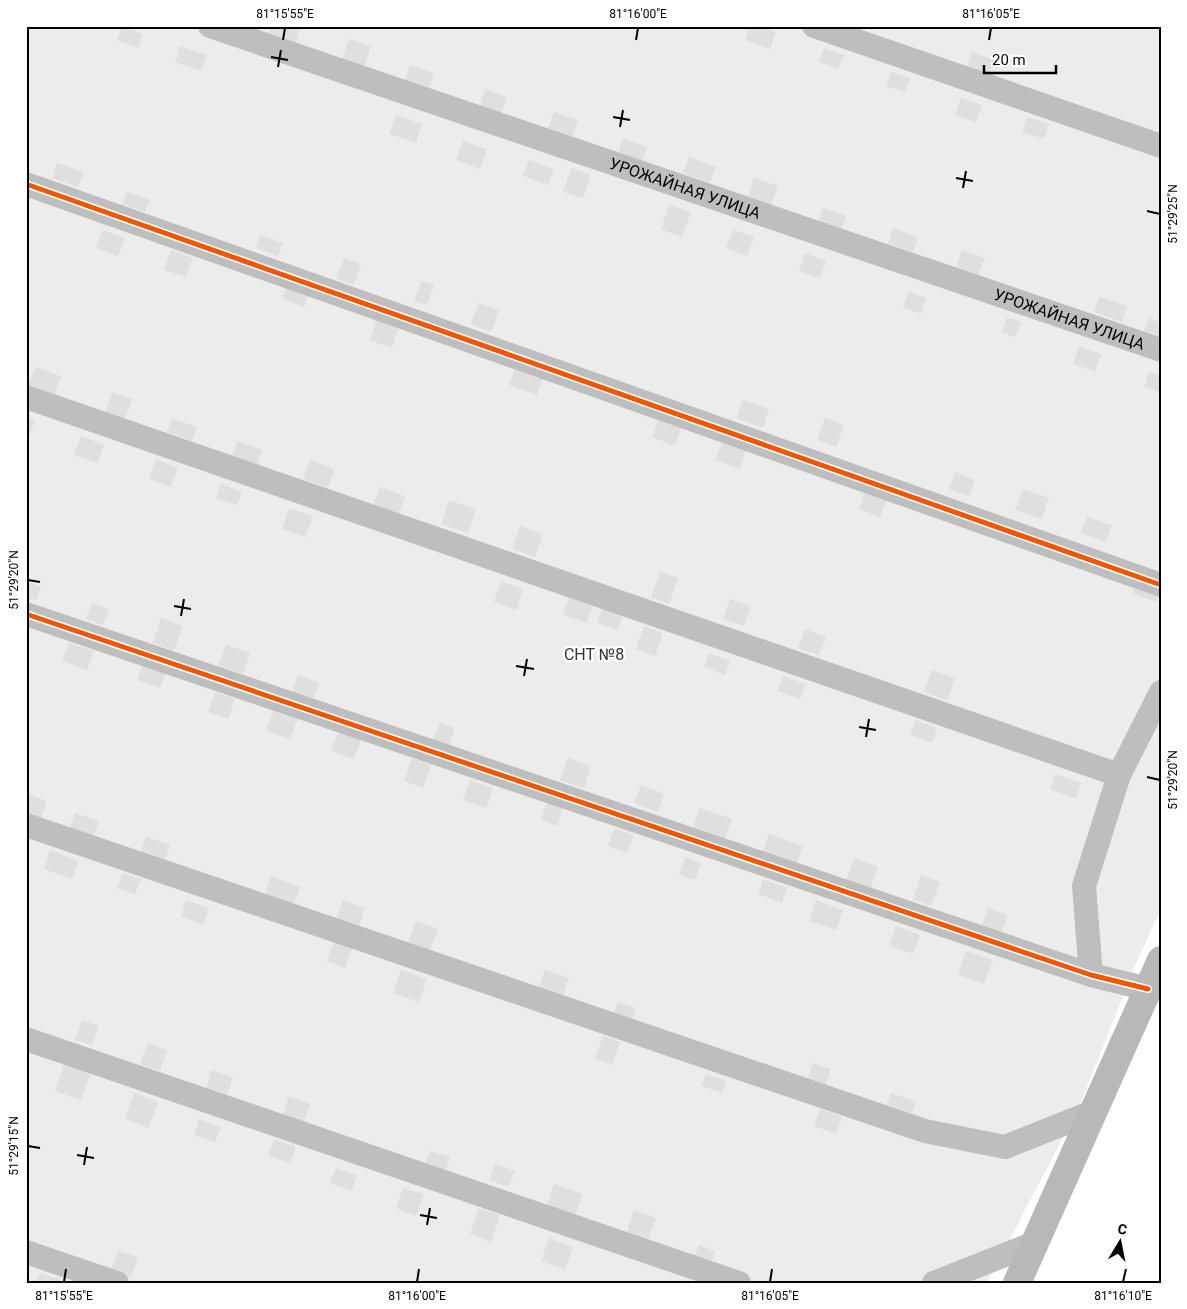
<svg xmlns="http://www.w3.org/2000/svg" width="1187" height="1309" viewBox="0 0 1187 1309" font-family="Roboto,sans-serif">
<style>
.green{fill:#ececec}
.building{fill:#dfdfdf}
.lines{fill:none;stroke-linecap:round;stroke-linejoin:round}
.minor{stroke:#bebebe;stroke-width:24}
.secondary{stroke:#b8b8b8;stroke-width:28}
.cycleway-casing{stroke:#fff;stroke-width:8}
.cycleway{stroke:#e8590c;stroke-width:5}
.ticks{fill:none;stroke:#000;stroke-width:2}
.labels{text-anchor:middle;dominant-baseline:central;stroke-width:4.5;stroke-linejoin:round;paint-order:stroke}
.street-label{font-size:16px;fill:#000;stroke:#fff}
.park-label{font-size:16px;fill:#333;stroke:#fff}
.neatline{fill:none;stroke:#000;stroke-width:2}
.ticks-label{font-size:12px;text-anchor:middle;fill:#000}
</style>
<rect width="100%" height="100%" fill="#fff"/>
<path class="green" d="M26 26H1161V909L1137 961 1079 1107 987 1283H26Z"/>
<path class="building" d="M122 26 143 34 138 48 117 40Z
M271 26H301L296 42 269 33Z
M750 26H759L776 32 770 49 745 40Z
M349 39 371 46 364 67 342 59Z
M180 46 207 55 201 71 175 62Z
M824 48 844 55 838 69 819 62Z
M972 52 994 60 989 74 967 67Z
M410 65 434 73 429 88 405 80Z
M891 72 910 78 905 92 886 86Z
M485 89 507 97 501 113 480 106Z
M961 98 982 105 976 122 955 115Z
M554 112 578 120 572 137 548 128Z
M396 115 422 124 416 143 389 134Z
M1027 117 1049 124 1044 139 1022 132Z
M623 139 647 147 642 162 618 153Z
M463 141 487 149 480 169 456 160Z
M689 157 716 167 710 183 683 173Z
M529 160 554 169 548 185 523 176Z
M57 163 84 172 78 187 52 178Z
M571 168 591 175 583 198 563 192Z
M754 178 778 186 771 205 748 196Z
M127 192 150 200 145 212 123 204Z
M669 205 691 212 682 237 661 229Z
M823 208 846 216 840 234 817 226Z
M893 228 918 237 913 252 888 243Z
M102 230 125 238 118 256 96 248Z
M733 230 754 237 747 256 726 248Z
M260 235 283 243 278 256 256 248Z
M171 250 193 258 186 277 164 270Z
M962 250 985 258 978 275 956 267Z
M805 253 826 261 820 278 799 271Z
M344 258 361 264 354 285 336 279Z
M421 281 434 285 427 305 414 301Z
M287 284 309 292 304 307 282 299Z
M909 292 926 298 921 314 903 307Z
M1100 297 1127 306 1122 322 1094 312Z
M479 303 499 310 491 332 471 324Z
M1007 317 1021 322 1015 337 1002 332Z
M377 318 399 326 392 348 370 340Z
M1149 318 1161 323V337L1144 331Z
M1079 346 1101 354 1095 371 1073 364Z
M516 365 544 375 537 395 509 385Z
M35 367 61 376 54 396 28 386Z
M1149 372 1161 376V393L1144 387Z
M112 392 132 399 125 419 105 413Z
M743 400 769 409 763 428 736 418Z
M26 417 35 420 28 439 26 438Z
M172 418 197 427 192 441 167 432Z
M659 418 682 426 675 446 652 437Z
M825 418 844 425 836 447 817 440Z
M81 436 104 445 98 463 74 455Z
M237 441 262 450 257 466 232 457Z
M722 442 746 450 740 469 715 460Z
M156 459 178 468 171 487 149 479Z
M310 460 335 469 328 488 303 479Z
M955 472 975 480 969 496 949 489Z
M221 484 242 492 237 505 216 498Z
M380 487 405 496 399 515 373 506Z
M866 488 888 496 880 517 859 509Z
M1023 489 1049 498 1042 519 1015 510Z
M449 500 476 509 468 533 441 524Z
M289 508 313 516 305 537 282 529Z
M1087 517 1112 525 1106 542 1081 533Z
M520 526 543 534 535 557 512 549Z
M660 572 678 578 669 604 651 597Z
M26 581 41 587 36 601 26 598Z
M501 581 523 589 516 610 494 602Z
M1136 581 1161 589 1156 602 1132 594Z
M569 598 593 606 587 623 563 615Z
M730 599 751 606 744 626 723 619Z
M92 603 109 609 103 625 86 619Z
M602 607 623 614 618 630 597 623Z
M161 618 183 626 174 651 153 643Z
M644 626 663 633 655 656 636 649Z
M805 629 826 637 819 655 798 648Z
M69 643 94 651 87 670 62 661Z
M226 645 250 653 243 674 218 666Z
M709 653 730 661 725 675 704 667Z
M143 663 166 672 160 688 137 680Z
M932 670 955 678 947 700 924 692Z
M298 675 320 683 313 700 292 692Z
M783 676 806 684 800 699 777 691Z
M215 692 235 699 228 719 208 712Z
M274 708 298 717 290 739 266 731Z
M915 720 937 728 932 743 910 735Z
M440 723 455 728 449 746 433 741Z
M338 732 361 740 354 759 331 751Z
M412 758 431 765 423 788 404 781Z
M568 758 591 766 584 788 560 780Z
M1055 774 1081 783 1076 799 1050 789Z
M470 780 493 788 486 808 463 800Z
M641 785 664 794 658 812 634 803Z
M28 794 47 801 40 821 26 816Z
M547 802 563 808 557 826 541 820Z
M700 808 732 819 725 838 693 827Z
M75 813 99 821 93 838 69 830Z
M614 828 634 835 627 853 608 846Z
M769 834 803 846 797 863 763 851Z
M146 837 170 845 164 863 140 854Z
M50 850 79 861 72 879 44 869Z
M685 857 701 863 695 880 679 875Z
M854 858 878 867 870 889 846 880Z
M123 873 141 879 135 894 117 888Z
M921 875 940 882 931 906 913 899Z
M271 876 300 887 294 904 265 894Z
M763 879 787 888 782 903 758 894Z
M186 900 209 908 203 924 181 917Z
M343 900 365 908 358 929 336 921Z
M816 900 843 910 836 930 809 921Z
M988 908 1008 915 1001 934 981 927Z
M416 921 438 929 430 951 408 943Z
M896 926 920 935 913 954 889 946Z
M334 941 352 948 345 968 327 961Z
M966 951 993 960 984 984 958 975Z
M401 970 427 979 419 1002 393 993Z
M545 970 569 978 562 998 538 990Z
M618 1002 636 1008 630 1027 611 1021Z
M82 1020 99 1026 92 1045 75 1040Z
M603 1036 620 1042 612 1065 595 1058Z
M148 1043 167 1050 160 1071 140 1064Z
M813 1063 831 1069 825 1087 807 1081Z
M64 1064 91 1073 81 1100 55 1091Z
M212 1070 233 1077 227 1095 206 1088Z
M706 1074 726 1081 722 1093 701 1086Z
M134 1093 158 1102 149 1128 125 1119Z
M891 1093 916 1102 912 1113 887 1105Z
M289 1096 310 1104 303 1124 282 1117Z
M820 1109 842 1117 836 1134 814 1126Z
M199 1119 221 1127 215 1142 194 1135Z
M274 1139 296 1147 290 1163 268 1156Z
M430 1151 450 1157 445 1172 425 1165Z
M495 1164 515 1171 509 1187 490 1180Z
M336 1168 357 1175 352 1191 330 1183Z
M554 1184 583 1194 575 1215 547 1205Z
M403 1188 424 1194 416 1216 396 1208Z
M479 1208 500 1215 491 1242 470 1234Z
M634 1210 656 1218 647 1243 626 1235Z
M549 1238 573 1247 565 1270 541 1261Z
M699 1245 715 1251 711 1264 694 1258Z
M118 1251 138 1257 131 1277 111 1270Z
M40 1273 61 1280 60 1283H36Z"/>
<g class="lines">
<g class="minor">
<path id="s1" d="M210 26 1161 350"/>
<path d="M814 26 1161 146"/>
<path d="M26 184 1161 585"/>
<path d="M26 397 1119 775"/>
<path d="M26 614 1091 975 1148 989"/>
<path d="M26 825 925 1131 1005 1147 1093 1112"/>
<path d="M1091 975 1084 886 1119 775 1161 692"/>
<path d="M26 1039 739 1283"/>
<path d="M26 1252 117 1283"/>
<path d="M934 1283 1035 1243"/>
</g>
<path class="secondary" d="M1017 1283 1161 960"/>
<g class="cycleway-casing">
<path id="cycleway" d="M26 184 1161 585
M26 614 1091 975 1148 989"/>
</g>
<use href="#cycleway" class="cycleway"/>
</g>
<path class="ticks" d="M283 40 285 28M636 40 638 28M989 40 991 28M271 57 288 60M278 67 281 50M613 117 630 120M620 127 623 110M956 178 973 181M963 188 966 171M1147 211 1160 214M28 580 40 582M174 606 191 609M181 616 184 599M516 666 534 669M524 676 527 659M859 727 876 730M866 737 869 719M1147 777 1160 780M28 1146 40 1148M77 1155 94 1158M84 1165 87 1147M420 1215 437 1218M427 1225 430 1208M64 1282 66 1269M417 1282 419 1269M770 1282 772 1269M1123 1282 1126 1269"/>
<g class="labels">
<g class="street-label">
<text stroke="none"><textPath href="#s1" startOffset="502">УРОЖАЙНАЯ УЛИЦА</textPath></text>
<text stroke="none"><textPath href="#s1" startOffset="908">УРОЖАЙНАЯ УЛИЦА</textPath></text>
</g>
<g class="park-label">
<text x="594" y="654">СНТ №8</text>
</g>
</g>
<rect width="1187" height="1309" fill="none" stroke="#ffffff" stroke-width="55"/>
<g transform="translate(1120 1242) rotate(10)" stroke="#ffffff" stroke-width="4" paint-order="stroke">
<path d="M0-4L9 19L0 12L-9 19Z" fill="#000000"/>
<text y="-8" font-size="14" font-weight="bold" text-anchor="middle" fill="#000000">С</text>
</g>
<path d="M984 65v8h72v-8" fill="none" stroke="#000000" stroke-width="2.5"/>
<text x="992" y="65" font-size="15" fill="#000000" stroke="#ffffff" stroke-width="4" paint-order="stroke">20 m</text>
<rect x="28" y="28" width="1132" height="1254" class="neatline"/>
<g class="ticks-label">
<text x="285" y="18">81°15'55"E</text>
<text x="638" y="18">81°16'00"E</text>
<text x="991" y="18">81°16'05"E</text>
<text transform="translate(1173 214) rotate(-90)" y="4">51°29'25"N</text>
<text transform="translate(14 580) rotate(-90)" y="4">51°29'20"N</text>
<text transform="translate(1173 780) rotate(-90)" y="4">51°29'20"N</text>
<text transform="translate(14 1146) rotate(-90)" y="4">51°29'15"N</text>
<text x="64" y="1300">81°15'55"E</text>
<text x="417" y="1300">81°16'00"E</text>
<text x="770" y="1300">81°16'05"E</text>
<text x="1123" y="1300">81°16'10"E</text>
</g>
</svg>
